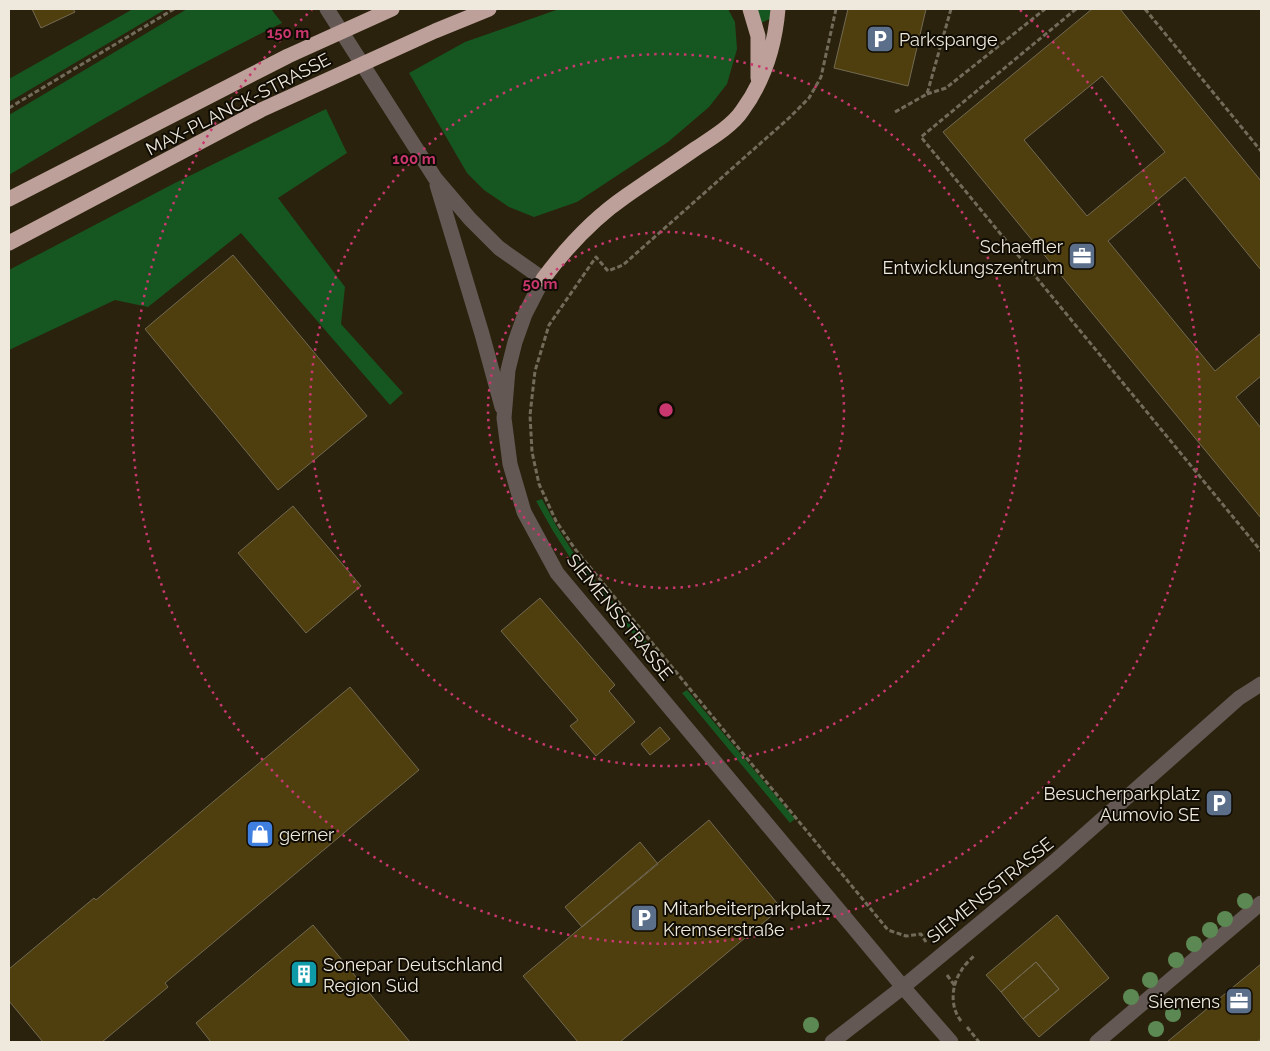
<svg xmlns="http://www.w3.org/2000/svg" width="1270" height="1051" viewBox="0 0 1270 1051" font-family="Raleway,sans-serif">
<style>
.green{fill:#165721}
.building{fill:#4f3e0e;stroke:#736a52;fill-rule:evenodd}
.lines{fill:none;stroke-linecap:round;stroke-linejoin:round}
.path{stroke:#726b59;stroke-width:3;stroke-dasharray:5 2.5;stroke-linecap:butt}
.minor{stroke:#645855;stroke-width:15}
.highway{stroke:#bea09a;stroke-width:15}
.tree{fill:#5c8953}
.ring{fill:none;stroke:#c9376e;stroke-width:2.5;stroke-dasharray:2.5 5}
.labels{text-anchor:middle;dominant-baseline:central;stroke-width:4;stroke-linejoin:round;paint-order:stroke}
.poi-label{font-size:18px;fill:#eee9dc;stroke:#100c04;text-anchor:start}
.street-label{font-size:18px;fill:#eee9dc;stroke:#100c04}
.centre{fill:#c9376e;stroke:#100c04;stroke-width:2.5}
.ring-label{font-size:15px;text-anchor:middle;font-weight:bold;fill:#c9376e;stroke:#100c04;stroke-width:4;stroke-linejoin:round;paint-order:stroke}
</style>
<rect width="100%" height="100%" fill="#2a220d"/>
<path class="green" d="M133 9H166L9 102V79Z
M187 9H271L282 23C188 69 98 121 9 175V115Z
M559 9H728L735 22 737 49 727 84 709 107 668 142 577 202 534 217 509 207 484 190 467 173 409 73 465 42Z
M757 9H770V19L761 23Z
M326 109 347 153 278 198 345 287 341 324 403 393 390 405 241 233 148 307 115 300 9 350V270L173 184Z
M542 499 557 527 578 560 650 646 645 648 574 564 553 531 536 501Z
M687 690 795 819 790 823 682 693Z"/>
<path class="building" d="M32 9H73L75 12 41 28Z
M848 9H926L908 86 834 68Z
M1092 9H1120L1261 181V270L1185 177 1108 241 1215 371 1261 333V376L1236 397 1261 428V518L943 132ZM1102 76 1165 152 1087 216 1024 140Z
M233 255 367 416 278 490 145 329Z
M293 506 361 586 306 633 238 553Z
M540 598 615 685 609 691 635 722 596 756 570 726 578 720 501 631Z
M350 687 419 770 165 983 168 987 102 1042H43L9 1001V969L94 898 96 900Z
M660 727 670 739 650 755 641 744Z
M709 820 781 908 620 1042H578L523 976Z
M640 842 658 864 582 927 565 907Z
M1057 915 1109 978 1039 1037 1023 1019 1059 989 1036 962 1001 992 986 975Z
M313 925 410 1042H211L196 1023Z
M1036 962 1059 989 1023 1019 1001 992Z
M1261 964V1039L1257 1042H1167Z"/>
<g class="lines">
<path class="path" d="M836 9 821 77 809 98 789 118 623 265 608 271 596 257 549 325 535 371 530 415 532 452 539 484 556 521 575 549 888 930 906 936 921 934 926 942
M1076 9 921 137 1261 551
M1145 9 1261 151
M927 94 946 88 1045 9
M9 108 174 9
M895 112 927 94 951 9
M947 975 955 986
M961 1021C950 1007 951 986 961 971 964 965 970 960 974 956
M967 1027 979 1042"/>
<path class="minor" d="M327 9 435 178 470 219 499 248 543 279 525 314 515 342 508 370 504 418 510 464 524 512 557 573 903 987 951 1042
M437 185 482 334 502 407
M832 1042 903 987 1055 861 1239 698 1261 684
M1097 1042 1261 903"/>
<path class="highway" d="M750 9 758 36V78
M9 199 288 56 392 9
M9 243 261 110 435 31 489 9
M543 279C566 248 594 218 626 196 649 180 672 165 695 149 710 139 732 126 742 111 764 81 775 45 778 9"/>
</g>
<g class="tree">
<circle cx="1245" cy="901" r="8"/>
<circle cx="1225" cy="919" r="8"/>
<circle cx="1210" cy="930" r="8"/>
<circle cx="1194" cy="944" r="8"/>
<circle cx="1176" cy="960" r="8"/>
<circle cx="1150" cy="980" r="8"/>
<circle cx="1131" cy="997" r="8"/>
<circle cx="1173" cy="1014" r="8"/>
<circle cx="811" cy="1025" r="8"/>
<circle cx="1156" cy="1029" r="8"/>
</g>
<g class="ring">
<circle cx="666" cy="410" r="178"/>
<circle cx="666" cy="410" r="356"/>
<path d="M1020 10A534 534 0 1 1 312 10"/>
</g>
<defs>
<g id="parking-square" transform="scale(1.4375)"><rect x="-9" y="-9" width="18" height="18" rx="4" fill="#5c6f8a" stroke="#100c04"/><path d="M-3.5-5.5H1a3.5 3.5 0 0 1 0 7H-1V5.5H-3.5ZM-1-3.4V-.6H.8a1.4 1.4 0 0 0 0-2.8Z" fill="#fff"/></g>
<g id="office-square" transform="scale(1.4375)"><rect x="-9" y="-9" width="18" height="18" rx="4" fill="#5c6f8a" stroke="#100c04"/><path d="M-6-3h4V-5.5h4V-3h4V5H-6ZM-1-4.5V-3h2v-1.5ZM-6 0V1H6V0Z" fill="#fff"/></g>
<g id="shop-square" transform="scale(1.4375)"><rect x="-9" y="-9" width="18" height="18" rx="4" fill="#3f7fe0" stroke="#100c04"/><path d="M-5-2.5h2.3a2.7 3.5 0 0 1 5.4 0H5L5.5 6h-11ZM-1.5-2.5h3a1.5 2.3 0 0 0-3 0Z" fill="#fff"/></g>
<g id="building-square" transform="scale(1.4375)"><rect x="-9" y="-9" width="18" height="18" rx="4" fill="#0f9aa8" stroke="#100c04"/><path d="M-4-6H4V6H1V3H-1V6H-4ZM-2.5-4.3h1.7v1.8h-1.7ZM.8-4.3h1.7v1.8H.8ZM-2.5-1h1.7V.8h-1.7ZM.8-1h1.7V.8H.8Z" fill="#fff"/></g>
</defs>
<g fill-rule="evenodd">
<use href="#parking-square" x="880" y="39"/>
<use href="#office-square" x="1082" y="256"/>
<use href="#parking-square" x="1219" y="803"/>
<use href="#shop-square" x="260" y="834"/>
<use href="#parking-square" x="644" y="918"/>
<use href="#building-square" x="304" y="974"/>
<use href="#office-square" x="1239" y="1001"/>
</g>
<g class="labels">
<g class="poi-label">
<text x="899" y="39">Parkspange</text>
<text x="1063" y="246" text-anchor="end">Schaeffler<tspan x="1063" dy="21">Entwicklungszentrum</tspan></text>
<text x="1200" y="793" text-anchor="end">Besucherparkplatz<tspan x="1200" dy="21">Aumovio SE</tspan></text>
<text x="279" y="834">gerner</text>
<text x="663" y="908">Mitarbeiterparkplatz<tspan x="663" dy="21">Kremserstraße</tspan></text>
<text x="323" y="964">Sonepar Deutschland<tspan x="323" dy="21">Region Süd</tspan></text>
<text x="1220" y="1001" text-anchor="end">Siemens</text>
</g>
<g class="street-label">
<text transform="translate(238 104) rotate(-27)">MAX-PLANCK-STRASSE</text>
<text transform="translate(620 617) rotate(51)">SIEMENSSTRASSE</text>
<text transform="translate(990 890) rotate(-39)">SIEMENSSTRASSE</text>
</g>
</g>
<circle cx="666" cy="410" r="8" class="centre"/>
<g class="ring-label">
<text x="288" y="38">150 m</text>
<text x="414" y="164">100 m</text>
<text x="540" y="289">50 m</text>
</g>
<rect width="1270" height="1051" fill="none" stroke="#eee9dc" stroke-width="20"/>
</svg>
